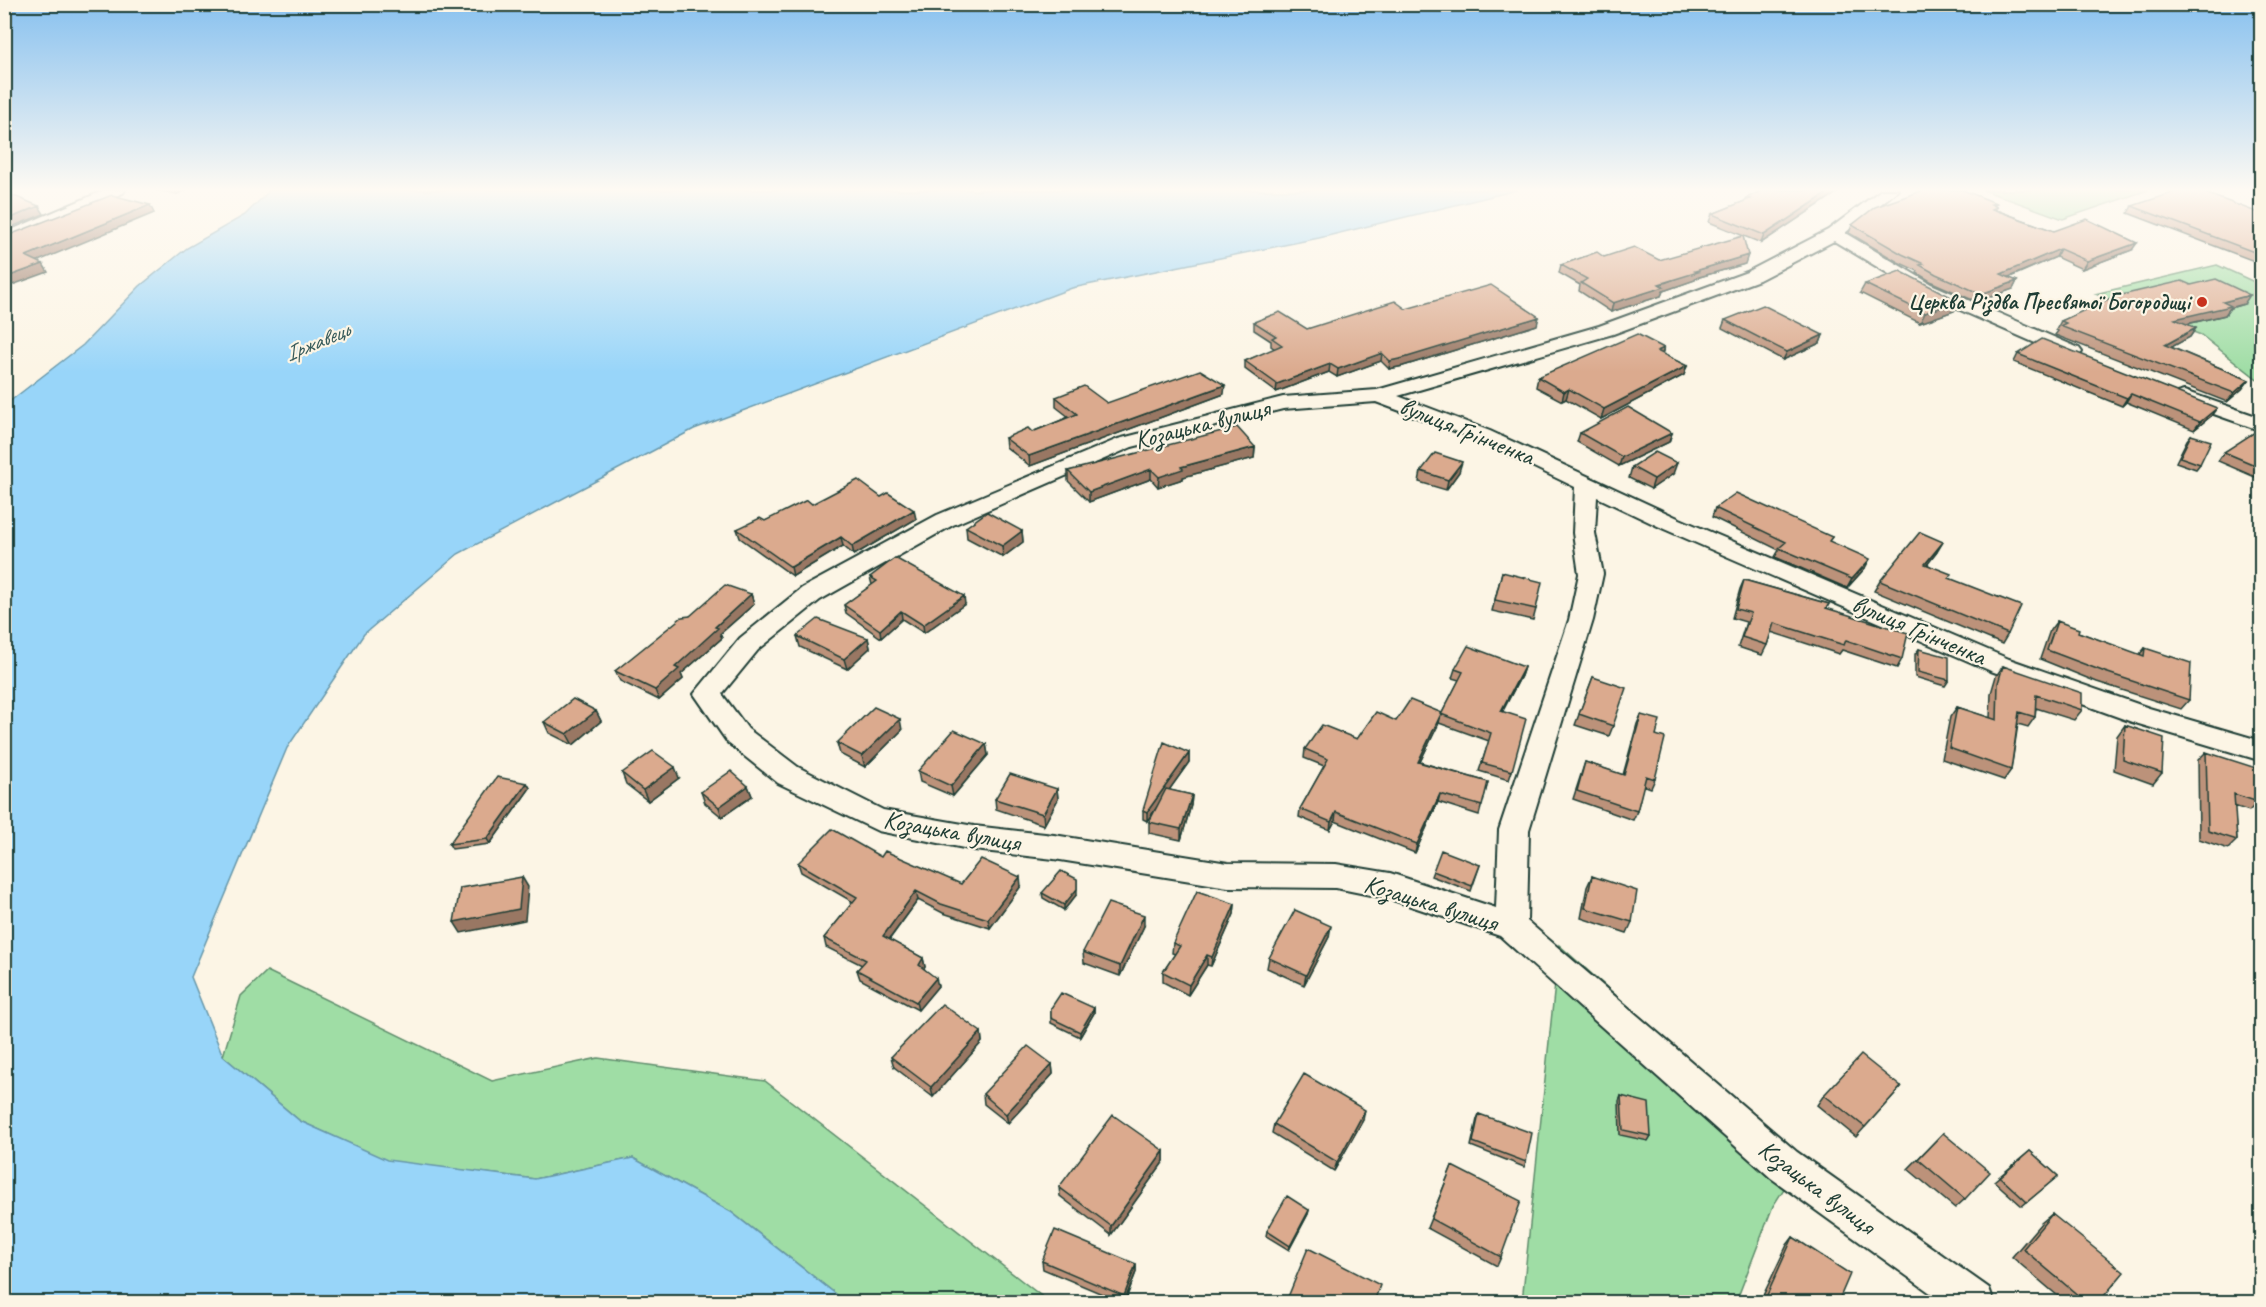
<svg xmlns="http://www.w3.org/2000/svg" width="2266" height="1307" viewBox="0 0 2266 1307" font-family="Caveat,sans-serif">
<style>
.green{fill:#9fdda5;stroke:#5f8d6c;stroke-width:1.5}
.water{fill:#98d5f9;stroke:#6898aa;stroke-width:1.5}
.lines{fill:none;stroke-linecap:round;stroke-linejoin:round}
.minor-casing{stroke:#1f3d34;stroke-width:4}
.minor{fill:#fcf5e5;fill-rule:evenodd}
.wall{fill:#bc927a;stroke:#1f3d34;stroke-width:1.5}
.shaded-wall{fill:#997763;stroke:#1f3d34;stroke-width:1.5}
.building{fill:#dbaa8e;stroke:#1f3d34;stroke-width:1.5}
.poi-dot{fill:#c8321e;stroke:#fcf5e5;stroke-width:2}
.labels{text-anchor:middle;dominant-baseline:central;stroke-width:4.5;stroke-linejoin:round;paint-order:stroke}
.far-poi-label{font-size:22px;font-weight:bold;fill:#1f3d34;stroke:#fcf5e5;text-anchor:end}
.far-water-label{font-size:22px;font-style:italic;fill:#375b5b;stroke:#fcf5e5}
.street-label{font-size:26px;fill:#1f3d34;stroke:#fcf5e5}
</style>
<rect width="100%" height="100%" fill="#fcf5e5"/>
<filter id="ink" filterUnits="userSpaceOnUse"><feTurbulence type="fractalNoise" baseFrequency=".0167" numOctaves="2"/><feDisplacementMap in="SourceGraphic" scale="12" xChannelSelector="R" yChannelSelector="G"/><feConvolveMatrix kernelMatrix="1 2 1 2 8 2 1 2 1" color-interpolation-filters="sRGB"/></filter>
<g filter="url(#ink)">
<path class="green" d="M1983 190H2148L2063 219Z
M2217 265 2261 285V382L2201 335 2095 294Z
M1559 945 1776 1137 1804 1157 1773 1206 1736 1302H1522Z
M267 971 492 1081 598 1058 765 1081 1049 1302H846L731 1212 633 1158 535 1179 387 1161 300 1121 223 1056 241 996Z"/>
<path class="water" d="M270 190H1517L1319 238 1072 288 694 429 458 554 364 634 287 748 191 977 223 1056 300 1121 387 1160 535 1179 633 1158 731 1212 846 1302H5V405L83 345 140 286 187 248 245 215Z"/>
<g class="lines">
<g class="minor-casing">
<path id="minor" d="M105 190H125L123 193 4 244V233Z
M1881 190H1898L1845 233 1931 284 2079 348 2082 352 2079 356H2065L1919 292 1834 241 1759 280 1613 334 1398 396 1490 431 1680 519 2009 659 2149 708 2262 741V761L2132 722 1991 671 1664 529 1597 497 1595 533 1603 574 1593 620 1529 830 1527 921 1797 1152 1989 1288 1994 1302H1943L1771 1178 1500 936 1390 899 1336 888 1228 887 1054 859 974 850 878 831 778 783 728 743 694 694 740 638 802 588 937 515 1118 439 1283 397 1377 390 1599 326 1747 272 1828 230ZM1376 402 1476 439 1575 487 1573 533 1579 574 1569 620 1499 830 1496 908 1390 873 1336 864 1228 863 1054 835 974 826 883 810 798 767 748 729 722 694 758 650 820 600 953 525 1132 447 1283 409Z
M2184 391 2262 418V431L2177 401 2174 397 2177 393Z"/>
</g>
<use href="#minor" class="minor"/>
</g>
<path class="wall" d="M155 190H187L177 194Z
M1841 190 1761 243 1709 222 1712 214 1745 201 1746 198Z
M1996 203 1994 206 1997 207 1996 210 2054 231 2132 250 2082 269 2056 257 2008 278 2017 281 2013 289 1977 302 1932 282 1917 273 1918 271 1898 262 1849 233 1852 225Z
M2132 206 2262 214V264L2128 213Z
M1604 257 1659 260 1745 264 1696 278 1695 280 1663 291 1661 296 1611 312 1579 291 1580 285 1559 273 1561 265Z
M1865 284 1959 301 1954 311 1920 323 1860 293Z
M2191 285 2244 304 2230 308 2225 315 2187 324 2196 328 2190 337 2171 347 2249 380 2242 389 2227 402 2055 335 2058 331 2056 330 2061 321Z
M1406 309 1537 325 1403 366 1389 369 1381 361 1337 377 1329 372 1276 392 1245 369V361L1275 349 1271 346V341L1254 330V322L1307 329Z
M1725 320 1823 335 1820 343 1783 360 1722 328Z
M1664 348 1662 354 1687 366 1684 375 1601 419 1566 399 1562 401 1536 387 1538 377Z
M2018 354 2211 416 2194 430 2126 402 2122 406 2014 362Z
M1224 394 1030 466 1006 447 1005 438 1032 432 1069 417 1056 407V397L1107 403Z
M2262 431V480L2218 461 2224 452Z
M1580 433H1672L1669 442 1619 466 1577 442Z
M2191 435 2200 464 2196 469 2176 462 2187 440Z
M1255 447 1254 458 1183 477V479L1158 487 1151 479 1089 502 1068 481V471Z
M1632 467 1673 474 1651 489 1629 478Z
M1421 471 1459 472 1446 490 1419 482Z
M881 497 916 519 854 555 843 546 793 576 740 538 737 529 765 521 812 504Z
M1715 508 1832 537 1829 541 1865 568 1847 588 1775 557 1779 550 1712 517Z
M966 527 1022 531 1023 542 1003 557 967 538Z
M1937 552 1927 564 1949 578 2008 634 2002 644 1874 591 1880 581Z
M1502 572 1536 609 1533 620 1492 611Z
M870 577 965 604 924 633 902 619 881 638 846 613 844 605 872 585Z
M1744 580 1829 604 1827 608 1902 659 1897 668 1842 650 1839 654 1771 632 1767 645 1762 655 1738 647 1746 622 1732 618 1740 589Z
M751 594 754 604 720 634 722 638 681 674 683 679 659 700 620 681 615 671 690 616Z
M2057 621 2078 632 2139 655 2145 648 2189 700 2181 709 2097 682 2040 659 2050 630Z
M797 636 868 638 870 648 847 669 800 647Z
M1919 649 1949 680 1945 686 1915 677V654Z
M2003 666 2082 710 2074 720 2036 708 2035 717 2028 727 2018 724 2011 770 2004 780 1942 759 1950 717 1957 707 1990 718 1991 693 1996 676Z
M1524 667 1521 676 1503 711 1512 771 1509 780 1479 771 1489 741 1439 723 1420 762 1488 782 1479 815 1438 802 1415 853 1335 821 1330 830 1299 817 1300 809 1324 766 1304 758 1305 749 1357 739 1396 721 1442 713 1459 680 1452 678 1455 669Z
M1593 677 1613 726 1609 736 1575 725Z
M596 711 601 721 573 745 549 733 544 722Z
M1641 715 1656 735 1655 779 1651 788 1643 785 1637 811 1633 820 1573 799 1585 762 1623 775 1637 724Z
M2125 725 2162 773 2153 784 2114 770 2117 736Z
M902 730 865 767 840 754 837 743Z
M986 744 988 755 953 796 920 782 918 771Z
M2206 752 2258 802 2249 811 2234 806 2237 840 2228 849 2199 839 2198 760Z
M1189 753V762L1169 790 1192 795 1191 805 1181 840 1149 833V822L1157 807 1147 821 1143 819V810Z
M622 773 679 778 648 801 626 784Z
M527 783 530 788 490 844 452 849 449 844Z
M748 786 752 796 722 817 705 803 701 792Z
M1057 789 1058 799 1044 825 996 809 995 799Z
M881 857 961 884 1021 886 990 928 943 913 918 900 889 940 923 958 925 967 924 969 938 986 918 1010 860 979 857 970 862 965 826 947 824 938 853 902 801 872 798 863Z
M1480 865 1471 891 1431 876 1433 871Z
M1592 876 1632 922 1627 933 1581 918 1587 887Z
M1042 893 1077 894 1064 910 1043 898Z
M1235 904 1234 914 1211 966 1207 965 1188 995 1163 982V972L1175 954 1172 953 1173 943Z
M1144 926 1120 976 1084 963 1083 952Z
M1329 937 1304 985 1267 968 1269 958Z
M1051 1008H1094V1013L1080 1037 1051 1023Z
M981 1032 982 1042 933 1097 894 1067 891 1057Z
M1052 1064 1053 1074 1008 1123 984 1104 983 1094Z
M1901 1087 1856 1137 1817 1105 1824 1095Z
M1621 1096 1651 1136 1648 1141 1620 1135 1619 1101Z
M1479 1114 1526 1162 1524 1167 1471 1146 1477 1119Z
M1363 1120 1334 1171 1272 1133 1274 1124Z
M1943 1133 1965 1199 1955 1208 1908 1169Z
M1164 1151V1161L1111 1235 1060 1196 1059 1187Z
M2030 1151 2058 1176 2022 1206 1994 1181Z
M1452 1166 1501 1257 1497 1266 1427 1228Z
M1309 1210 1308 1214 1289 1250 1266 1236 1267 1231Z
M2052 1214 2099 1302H2065L2012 1257 2041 1223Z
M1793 1237 1838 1302H1760L1787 1245Z
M1042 1261 1136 1264V1272L1125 1302H1121L1043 1269Z"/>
<path class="shaded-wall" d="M175 190H187L177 194Z
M1832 190H1841L1761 243 1764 235Z
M150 205 154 213 31 264 26 256Z
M39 206 44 214 4 230V221Z
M2137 243 2132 250 2082 269 2087 261Z
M2060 249 2056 257 1997 282 2001 274Z
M1748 255 1745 264 1696 278 1695 280 1663 291 1661 296 1611 312 1613 303 1695 271Z
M43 264 48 272 4 288V278Z
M2017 281 2013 289 1977 302 1981 294Z
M2250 295 2244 304 2230 308 2225 315 2169 328 2175 319 2223 302Z
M1959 301 1954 311 1920 323 1925 313Z
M1539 317 1537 325 1403 366 1389 369 1390 361Z
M2196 328 2190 337 2159 354 2165 345Z
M1823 335 1820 343 1783 360 1787 352Z
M1664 348 1661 357 1657 351Z
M1382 353 1381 361 1337 377 1338 369Z
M1330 364 1329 372 1276 392 1277 384Z
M1687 366 1684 375 1601 419 1604 409Z
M2249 380 2242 389 2227 402 2234 393Z
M1225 385 1224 394 1030 466 1029 456Z
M1569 389 1566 399 1562 401 1564 392Z
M2131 394 2126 402 2122 406 2127 398Z
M2217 408 2211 416 2194 430 2200 422Z
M1672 433 1669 442 1619 466 1622 457Z
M1255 447 1254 458 1183 477V479L1158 487 1159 477 1181 467Z
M1462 462 1459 472 1446 490 1448 480Z
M1677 463 1673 474 1651 489 1654 479Z
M1151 469V479L1089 502V492Z
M914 510 916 519 854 555 852 546Z
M1022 531 1023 542 1003 557 1002 546Z
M841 537 843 546 793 576 791 567Z
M1943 542 1937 552 1920 574 1925 564Z
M1870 559 1865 568 1847 588 1852 579Z
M751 594 754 604 720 634 722 638 681 674 683 679 659 700 655 690 675 667 715 627Z
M964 596 965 604 924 633 923 625Z
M901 611 902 619 881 638 880 630Z
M868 638 870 648 847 669 844 659Z
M1524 667 1521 676 1498 719 1501 711Z
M596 711 601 721 573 745 567 734Z
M1441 714 1439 723 1416 770 1418 762Z
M900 719 902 730 865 767 862 756Z
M986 744 988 755 953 796 951 786Z
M1189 753V762L1147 821V812Z
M675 767 679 778 648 801 643 790Z
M527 783 530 788 490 844 487 839Z
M748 786 752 796 722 817 719 807Z
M1057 789 1058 799 1044 825 1043 814Z
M1440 794 1438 802 1415 853 1417 844Z
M1192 795 1191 805 1181 840V829Z
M1336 812 1335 821 1330 830 1331 822Z
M522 877 528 887 525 920 461 933 454 922Z
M1020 877 1021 886 990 928 988 919Z
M1077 879V894L1064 910V905Z
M916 891 918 900 885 945 883 936Z
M1235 904 1234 914 1211 966 1212 957Z
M1144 915V926L1120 976V966Z
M1331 926 1329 937 1304 985 1306 975Z
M1207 955V965L1188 995 1189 985Z
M923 958 925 967 921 974 919 965Z
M936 978 938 986 918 1010 916 1002Z
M1094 1008V1013L1080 1037V1032Z
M981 1032 982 1042 933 1097 931 1087Z
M1052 1064 1053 1074 1008 1123 1006 1114Z
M1365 1110 1363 1120 1334 1171 1337 1162Z
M1164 1151V1161L1111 1235V1226Z
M1309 1210 1308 1214 1289 1250 1290 1246Z
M1136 1264V1272L1124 1302V1296Z"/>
<path class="building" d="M1763 190H1832L1764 235 1712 214 1750 199 1746 198Z
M1924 190H1963L1996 203 1991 204 1997 207 1992 209 2054 231 2087 219 2137 243 2087 261 2060 249 2001 274 2017 281 1981 294 1936 274 1920 265 1924 264 1902 254 1852 225 1875 207Z
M2181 190H2197L2262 214V255L2132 206Z
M4 192 39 206 4 221Z
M112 195 150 205 26 256 43 264 4 278V237Z
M1743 236 1748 255 1695 271 1698 272 1659 284 1664 287 1613 303 1581 283 1587 279 1561 265 1597 252 1604 257 1634 247 1659 260Z
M1900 271 1959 301 1925 313 1865 284Z
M2216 279 2250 295 2223 302 2231 306 2175 319 2196 328 2165 345 2249 380 2234 393 2060 326 2066 323 2061 321 2113 297 2182 281 2191 285Z
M1491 285 1539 317 1404 358 1390 361 1382 353 1338 369 1330 364 1277 384 1245 361 1282 345 1272 338 1276 336 1254 322 1280 312 1307 329 1395 301 1406 309Z
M1763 305 1823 335 1787 352 1725 320Z
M1637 334 1664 348 1657 351 1687 366 1604 409 1569 389 1564 392 1538 377Z
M2042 339 2217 408 2200 422 2131 394 2127 398 2018 354Z
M1200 370 1225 385 1029 456 1005 438 1028 428 1032 432 1077 414 1056 397 1084 386 1107 403Z
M1628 407 1672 433 1622 457 1580 433Z
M1237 427 1255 447 1181 467 1183 469 1159 477 1151 469 1089 492 1068 471Z
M2258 430 2262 431V468L2224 452Z
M2191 435 2211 441 2200 464 2180 457Z
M1655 452 1677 463 1654 479 1632 467Z
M1435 453 1462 462 1448 480 1421 471Z
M858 480 881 497 888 493 914 510 852 546 841 537 791 567 737 529 760 518 765 521 807 500 812 504Z
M1736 493 1832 537 1829 541 1870 559 1852 579 1779 548 1786 542 1715 508Z
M987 512 1022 531 1002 546 966 527Z
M1920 532 1943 542 1925 564 1951 574 1949 578 2021 606 2008 634 1880 581Z
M895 558 964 596 923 625 901 611 880 630 844 605 877 581 870 577Z
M1502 572 1542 582 1536 609 1495 600Z
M1744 580 1829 604 1826 608 1908 633 1902 659 1846 640 1844 645 1774 623 1767 645 1742 637 1751 613 1736 609Z
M725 585 751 594 715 627 718 628 675 667 679 669 655 690 615 671 682 617 690 616Z
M818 619 868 638 844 659 797 636Z
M2057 621 2079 629 2078 632 2144 656 2145 648 2191 663 2189 700 2105 672 2047 650Z
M1468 646 1524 667 1501 711 1526 719 1512 771 1482 763 1491 733 1441 714 1418 762 1488 782 1482 806 1440 794 1417 844 1336 812 1331 822 1300 809 1328 759 1305 749 1322 725 1357 739 1376 712 1396 721 1410 700 1442 713 1463 672 1455 669Z
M1919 649 1949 657V680L1918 672Z
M2003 666 2082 693V710L2036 695 2035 717 2019 712 2011 770 1949 748 1957 707 1997 720 1998 683Z
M1593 677 1626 688 1613 726 1579 714Z
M573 699 596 711 567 734 544 722Z
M874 707 900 719 862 756 837 743Z
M1641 715 1660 720 1656 735 1665 738 1655 779 1646 776 1637 811 1577 791 1585 762 1624 775Z
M2125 725 2164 738 2162 773 2123 760Z
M954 730 986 744 951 786 918 771Z
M1164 742 1189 753 1147 812 1143 810Z
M653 751 675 767 643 790 622 773Z
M2206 752 2256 768 2258 802 2234 794 2237 840 2208 831Z
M731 771 748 786 719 807 701 792Z
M1010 774 1057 789 1043 814 995 799Z
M497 777 527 783 487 839 449 844Z
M1166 789 1192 795 1181 829 1149 822Z
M832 829 881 857 885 851 961 884 981 859 1020 877 988 919 941 904 916 891 883 936 923 958 919 965 936 978 916 1002 857 970 866 960 824 938 857 897 798 863Z
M1441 850 1480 865 1472 886 1433 871Z
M1061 871 1077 879V889L1064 905 1042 893Z
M1592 876 1637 891 1632 922 1585 908Z
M522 877 519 909 454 922 460 888Z
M1197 891 1235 904 1212 957 1207 955 1189 985 1163 972 1180 946 1173 943Z
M1108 903 1144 915 1120 966 1083 952Z
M1295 910 1331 926 1306 975 1269 958Z
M1061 993 1094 1008 1080 1032 1051 1018V1008Z
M942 1004 981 1032 931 1087 891 1057Z
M1028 1046 1052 1064 1006 1114 983 1094Z
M1861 1055 1901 1087 1865 1127 1824 1095Z
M1304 1074 1365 1110 1337 1162 1274 1124Z
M1621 1096 1649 1103 1651 1136 1623 1130Z
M1479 1114 1532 1133 1526 1162 1473 1142Z
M1113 1115 1164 1151 1111 1226 1059 1187Z
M1943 1133 1990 1172 1965 1199 1918 1159Z
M2030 1151 2058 1176 2027 1202 2000 1177Z
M1452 1166 1521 1201 1501 1257 1431 1219Z
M1287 1196 1309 1210 1290 1246 1267 1231Z
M2052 1214 2124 1272 2099 1302H2086L2023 1249Z
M1055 1230 1136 1264 1124 1296 1042 1261Z
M1793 1237 1850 1274 1838 1302H1764Z
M1308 1248 1380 1285 1374 1302H1286Z"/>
</g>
<linearGradient id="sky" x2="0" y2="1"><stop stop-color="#88c1ef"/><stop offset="0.51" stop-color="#fefaf3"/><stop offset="1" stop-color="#fefaf3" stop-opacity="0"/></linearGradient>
<rect width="2266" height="372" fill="url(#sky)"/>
<circle class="poi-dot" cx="2202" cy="302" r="6"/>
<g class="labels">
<g class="far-poi-label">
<text x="2190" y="302">Церква Різдва Пресвятої Богородиці</text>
</g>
<g class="far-water-label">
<text transform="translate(317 342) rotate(-23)">Іржавець</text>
</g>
<g class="street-label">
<text transform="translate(1202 424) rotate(-14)">Козацька вулиця</text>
<text transform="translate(1467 431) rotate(22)">вулиця Грінченка</text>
<text transform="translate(1919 630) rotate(23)">вулиця Грінченка</text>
<text transform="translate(952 831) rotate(10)">Козацька вулиця</text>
<text transform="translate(1431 903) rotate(17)">Козацька вулиця</text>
<text transform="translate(1817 1187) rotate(37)">Козацька вулиця</text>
</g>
</g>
<rect width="2266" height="1307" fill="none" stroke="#fcf5e5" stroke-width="24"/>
<rect x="12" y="12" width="2242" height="1283" fill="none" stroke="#1f3d34" stroke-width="2" filter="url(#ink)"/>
</svg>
